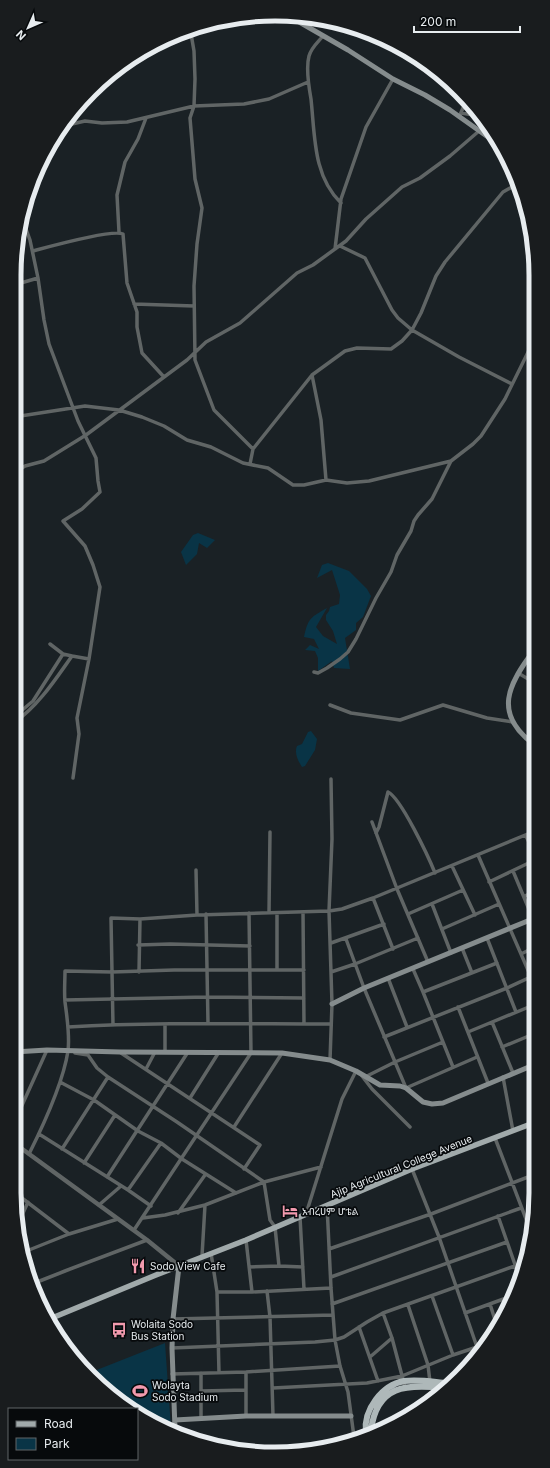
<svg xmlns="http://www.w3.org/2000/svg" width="550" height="1468" viewBox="0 0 550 1468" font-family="Inter,'Noto Sans Ethiopic',sans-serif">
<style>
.green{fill:#093446}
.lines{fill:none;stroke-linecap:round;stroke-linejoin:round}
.minor{stroke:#606565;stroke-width:3.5}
.tertiary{stroke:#606565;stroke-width:4.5}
.secondary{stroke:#858c8d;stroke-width:5}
.primary{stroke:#a1aaab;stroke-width:5.5}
.trunk{stroke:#aeb8b9;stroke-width:6}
.labels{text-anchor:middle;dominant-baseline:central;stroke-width:3.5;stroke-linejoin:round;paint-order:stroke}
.street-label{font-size:10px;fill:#e7ecef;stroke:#070a0c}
.poi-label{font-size:10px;fill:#e7ecef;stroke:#070a0c;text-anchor:start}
.rim{fill:none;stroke:#e7ecef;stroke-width:5}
</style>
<rect width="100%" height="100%" fill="#1a2125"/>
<path class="green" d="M198 533 215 540 207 548 199 543 197 554 186 565 181 552 193 535Z
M328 563 349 571 367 589 371 596 363 617 356 623V630L345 638 350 669 334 668 332 661 318 671V658L315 651 305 650 310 645 319 649 314 639 304 637C308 618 311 617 327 608L316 627 323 636 337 644 333 631 326 620V615L329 611 330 607 339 604 340 595 332 570 317 578 322 565Z
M311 731 317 739 315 750 305 766 302 767C298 761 294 753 297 746L302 744 308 732Z
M165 1343 171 1428 145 1419 137 1413V1409H132L89 1373Z"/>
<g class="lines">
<path class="minor" d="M190 28 194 51 195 79 194 106 190 118 195 179 202 208 197 244 194 286 195 360 214 410 253 449
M323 36C318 42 311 48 309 56 306 67 309 88 311 99 315 136 313 176 341 203
M461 113 480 116
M459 117 467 99
M60 129 72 124 85 121 102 123 127 122 194 106 244 104 269 99 308 82
M119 232 117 195 125 162 138 139 146 118
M340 246 365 258 392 310 398 318 412 330 459 357 512 384
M335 249 341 199 366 127 393 79
M33 251C48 247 112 229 123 234L127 283 137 312V327L142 353 164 377
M14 285 38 278
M134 304 194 306
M312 375 321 420 326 480
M14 417 85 406 119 410 142 417 164 426 187 440 211 447 243 463 268 468 293 485H304L326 480 347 483 369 481 451 461 473 444 481 436 505 399 534 340
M250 464 253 449 312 375 345 351 357 348 391 349 402 341 412 330 421 313 436 276 445 262 503 192 517 184
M14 473 25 466 44 461 86 435 187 360 206 342 240 323 297 273 313 265 346 241 366 219 402 187 420 178 450 156 479 131
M50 644 63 654 72 656
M314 672 318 673 327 668 340 659 348 652 356 639 376 598 391 572 397 555 411 531 414 521 418 515 432 499 451 461
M518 673 535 683
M330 705 351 713 400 720 443 705 487 718 513 722
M14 717 33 701 63 654
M14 723C39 705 55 680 72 656L89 659 100 587 93 565 85 546 63 521 82 509 100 492 98 481 96 458 78 421 49 344 44 320 38 278 30 240 22 218
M529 751 535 754
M73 778 79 734 77 718 89 659
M372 822 397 889 428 962
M376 833 379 827 388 792C401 798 429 858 435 873
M526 836 535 855
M478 855 531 977
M452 866 475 915
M196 870 197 915
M513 871 533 919
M489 882 535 860
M525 896 535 891
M373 898 393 949
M432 904 451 953
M303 912 304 1024
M269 913 270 832
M277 913V970
M206 914 208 1023
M408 914 463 890
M442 929 499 904
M487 938 516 1012
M346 939 364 988 406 1088 477 1057
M331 943 384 924
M138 945 170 944 250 946
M462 948 472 973
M521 954 535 947
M413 969 423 992 453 1067
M139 972 140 919
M331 972 355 964 418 938
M388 978 407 1027
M423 992 497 963
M65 1000 207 997 304 998
M458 1007 488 1083
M492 1022 513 1073
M113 1025 111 918 140 919 197 915 329 911 342 909 373 898 535 831
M165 1025V1052
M68 1027C156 1022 243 1024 331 1024
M468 1032 536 1004
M384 1037 507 988 535 975
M502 1047 536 1033
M75 1053 88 1055 97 1068 108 1077 177 1122 264 1182 270 1220 275 1227 279 1266
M121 1053 260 1145 244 1169
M330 1060 332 1004 329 911 332 839 331 779
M146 1069 155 1052
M362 1076 372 1089 410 1127
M365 1077 395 1062 443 1042
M503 1077 513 1131
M60 1082 94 1100 138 1131 161 1143 182 1159 236 1193
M190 1098 219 1052
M14 1123 47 1050
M234 1127 282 1053
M39 1134 128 1190 151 1206
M495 1138 531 1232
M62 1149 108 1077
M29 1154C43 1126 63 1083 68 1051 70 1035 67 1018 65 1002 64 992 65 981 65 971L112 972 174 970H304
M84 1163 115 1115
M412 1169 439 1237 477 1347
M107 1177 188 1052
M128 1190 161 1143
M14 1192 69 1234
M99 1205 121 1186
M327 1205 331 1288 335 1340 340 1366 348 1392 354 1437
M178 1213 205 1175
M306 1214 342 1099 356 1071
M498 1216 519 1276
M300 1217 304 1289
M143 1218 165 1215 205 1205 264 1182 321 1167
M19 1222 28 1202
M134 1230 251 1053 249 913
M246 1240 252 1292
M329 1249 431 1214 536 1174
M24 1252 69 1234 118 1219
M211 1253 217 1292 219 1373
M202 1256 205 1205
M249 1267 279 1266 303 1267
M331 1277 521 1208
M32 1284 65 1271 147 1240
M267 1291 270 1317 273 1416
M217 1292H252L331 1288
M432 1296 453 1355
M332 1304 507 1242
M490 1304 496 1323
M408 1305 428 1365 430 1382
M383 1313 392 1338 405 1387
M465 1313 509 1297
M173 1319 333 1315
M359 1327 378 1381
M172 1348 315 1342 335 1340 344 1337 367 1322 383 1313 526 1262
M370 1357 392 1338
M246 1372V1416
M172 1374 246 1372 340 1366
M273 1388 367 1383 402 1376 453 1355 486 1344
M201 1391 246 1390
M201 1419V1373"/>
<path class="tertiary" d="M14 1143 147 1240 179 1266"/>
<path class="secondary" d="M287 15 348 50 393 79 425 95 450 110 488 137 503 151
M535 649C508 684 492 714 535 745
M332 1004 364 988 535 918
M14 1052 47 1050 120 1052 282 1053 330 1060 356 1071 380 1085 400 1086 406 1088 423 1102 432 1104 443 1103 536 1064
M175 1420 246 1416H351
M175 1429 172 1348 173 1319 179 1266"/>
<path class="primary" d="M52 1318 156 1275 246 1240 412 1169 536 1122"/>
<path class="trunk" d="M371 1430C377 1385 406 1384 444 1388
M366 1432C363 1410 382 1385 404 1381 419 1379 434 1382 448 1383"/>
</g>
<defs>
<g id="hotel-bare" transform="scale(1.2)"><path d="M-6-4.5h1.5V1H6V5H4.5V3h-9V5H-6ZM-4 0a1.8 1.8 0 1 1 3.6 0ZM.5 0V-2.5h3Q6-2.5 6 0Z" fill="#f29aae" stroke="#070a0c" stroke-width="2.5" paint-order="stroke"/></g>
<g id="restaurant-bare" transform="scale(1.2)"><path d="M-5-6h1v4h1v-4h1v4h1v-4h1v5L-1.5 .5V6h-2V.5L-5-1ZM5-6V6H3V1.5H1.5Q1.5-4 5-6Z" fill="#f29aae" stroke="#070a0c" stroke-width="2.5" paint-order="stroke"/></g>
<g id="bus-bare" transform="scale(1.2)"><path d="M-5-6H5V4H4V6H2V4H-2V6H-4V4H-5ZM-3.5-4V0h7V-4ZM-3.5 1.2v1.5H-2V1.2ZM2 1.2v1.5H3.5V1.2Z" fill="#f29aae" stroke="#070a0c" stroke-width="2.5" paint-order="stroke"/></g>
<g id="stadium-bare" transform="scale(1.2)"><path d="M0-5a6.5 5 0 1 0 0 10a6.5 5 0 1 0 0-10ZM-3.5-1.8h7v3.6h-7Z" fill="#f29aae" stroke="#070a0c" stroke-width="2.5" paint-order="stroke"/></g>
</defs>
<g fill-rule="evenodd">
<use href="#hotel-bare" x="290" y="1211"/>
<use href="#restaurant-bare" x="138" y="1266"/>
<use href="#bus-bare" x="119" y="1330"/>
<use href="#stadium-bare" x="140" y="1391"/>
</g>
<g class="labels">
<g class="street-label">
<text transform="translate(401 1166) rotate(-22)">Ajip Agricultural College Avenue</text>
</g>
<g class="poi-label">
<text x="302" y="1211">አብረሀም ሆቴል</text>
<text x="150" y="1266">Sodo View Cafe</text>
<text x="131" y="1324">Wolaita Sodo<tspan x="131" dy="12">Bus Station</tspan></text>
<text x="152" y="1385">Wolayta<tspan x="152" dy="12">Sodo Stadium</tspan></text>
</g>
</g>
<path d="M0 0H550V1468H0ZM275 21H275A254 254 0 0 1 529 275V1193A254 254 0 0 1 275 1447H275A254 254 0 0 1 21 1193V275A254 254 0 0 1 275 21Z" fill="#191c1e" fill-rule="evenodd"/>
<path class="rim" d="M275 21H275A254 254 0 0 1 529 275V1193A254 254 0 0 1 275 1447H275A254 254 0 0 1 21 1193V275A254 254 0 0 1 275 21Z"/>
<rect x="8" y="1408" width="130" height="52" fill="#070a0c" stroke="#616467"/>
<rect x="16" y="1421" width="20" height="6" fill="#a1aaab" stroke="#616467"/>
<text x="44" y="1428" font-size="12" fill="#e7ecef">Road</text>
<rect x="16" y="1438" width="20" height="12" fill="#093446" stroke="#616467"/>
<text x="44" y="1448" font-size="12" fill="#e7ecef">Park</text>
<g transform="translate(28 28) rotate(225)" stroke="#070a0c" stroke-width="3" paint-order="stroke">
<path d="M0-3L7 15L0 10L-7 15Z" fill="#e7ecef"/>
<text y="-6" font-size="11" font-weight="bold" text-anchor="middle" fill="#e7ecef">N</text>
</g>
<path d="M414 26v6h106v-6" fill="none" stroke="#e7ecef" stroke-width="2"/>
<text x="420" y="26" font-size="12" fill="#e7ecef" stroke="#070a0c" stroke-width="3" paint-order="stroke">200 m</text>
</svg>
